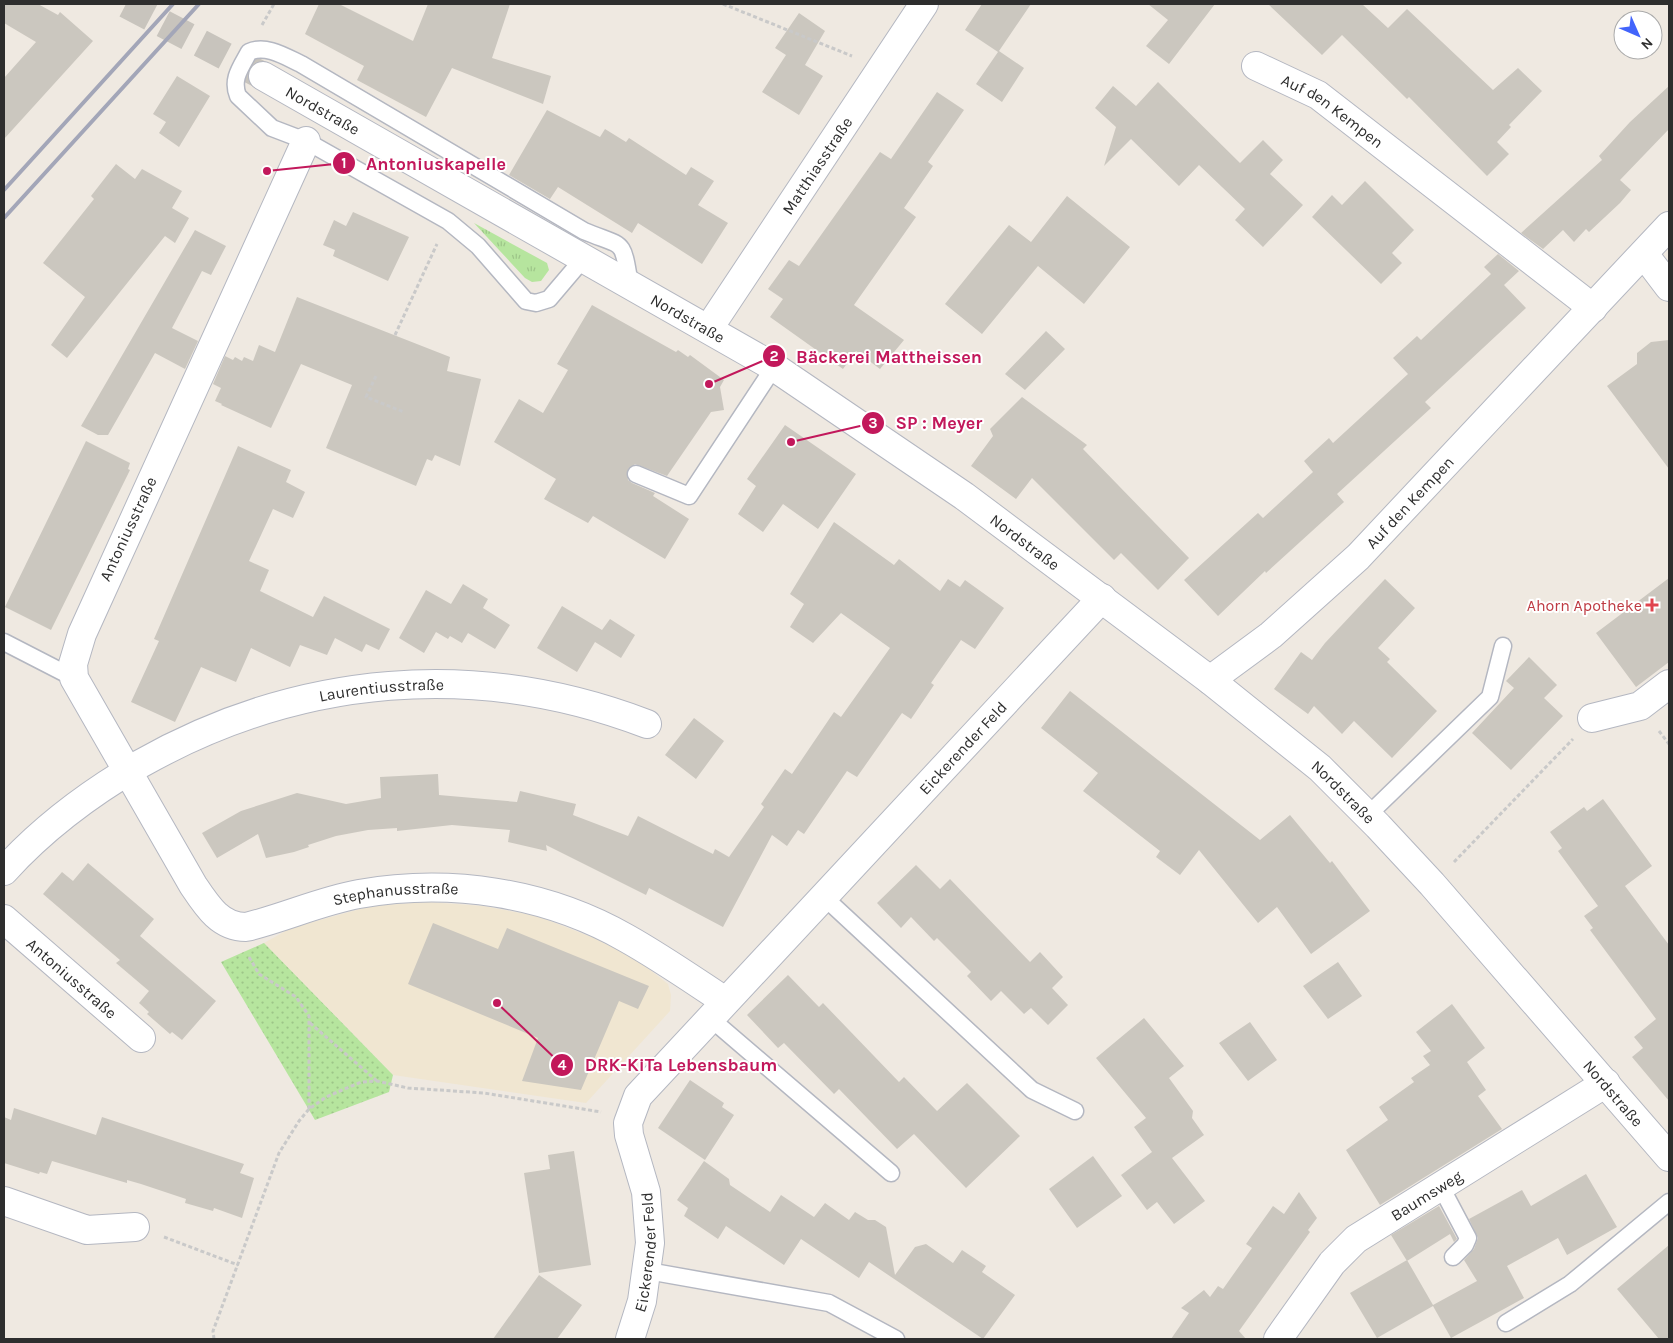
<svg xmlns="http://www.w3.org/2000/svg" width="1673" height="1343" viewBox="0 0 1673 1343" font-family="Karla,sans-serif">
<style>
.education{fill:#f0e6d1}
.grass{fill:url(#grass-tufts)}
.park{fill:url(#park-dots)}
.building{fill:#cbc7bf}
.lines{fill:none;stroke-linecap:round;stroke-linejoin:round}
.tertiary-tunnel{stroke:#c8c4bd;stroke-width:28;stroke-dasharray:28 14;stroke-linecap:butt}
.service-casing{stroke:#b4b7c1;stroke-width:19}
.minor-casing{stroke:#b4b7c1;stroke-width:30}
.tertiary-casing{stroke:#b4b7c1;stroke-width:30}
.path{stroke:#c9c9c9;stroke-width:3;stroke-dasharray:4 2.5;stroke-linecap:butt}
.service{stroke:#fff;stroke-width:16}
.minor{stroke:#fff;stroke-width:28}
.tertiary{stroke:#fff;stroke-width:28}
.rail{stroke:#a3a6b8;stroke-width:4}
.health-dot{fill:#e0444e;stroke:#fff;stroke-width:2}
.labels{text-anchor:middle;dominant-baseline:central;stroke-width:4;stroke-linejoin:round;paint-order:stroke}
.street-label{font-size:16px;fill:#2e2e2e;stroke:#fff}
.health-label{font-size:16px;fill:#be3a42;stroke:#fff;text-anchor:end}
.leader{fill:none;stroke:#c2185b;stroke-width:2}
.callout-dot{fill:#c2185b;stroke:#fff;stroke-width:2}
.mark-label{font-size:15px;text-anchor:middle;font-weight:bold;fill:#fff}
.callout-label{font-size:18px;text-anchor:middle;font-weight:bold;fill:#c2185b;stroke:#fff;stroke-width:4;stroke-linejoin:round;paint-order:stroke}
</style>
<defs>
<pattern id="grass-tufts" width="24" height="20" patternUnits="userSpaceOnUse" patternTransform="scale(1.25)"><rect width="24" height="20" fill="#b6e59e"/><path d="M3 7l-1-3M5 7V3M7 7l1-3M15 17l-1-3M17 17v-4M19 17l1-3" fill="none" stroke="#9dc588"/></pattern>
<pattern id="park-dots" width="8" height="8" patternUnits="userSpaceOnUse" patternTransform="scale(1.25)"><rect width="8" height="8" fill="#b6e59e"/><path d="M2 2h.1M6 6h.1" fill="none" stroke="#9dc588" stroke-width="1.8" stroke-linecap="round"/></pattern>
</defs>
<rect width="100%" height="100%" fill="#efe9e1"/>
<path class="education" d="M427 902 483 906 537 916 594 938 636 959 668 984 671 995 670 1011 586 1103 393 1075 264 943 291 928 371 906Z"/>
<path class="grass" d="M474 223 547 263 549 270 541 281 532 282 525 278Z"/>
<path class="park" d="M264 943 393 1075 389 1092 315 1120 221 962Z"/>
<path class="building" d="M4 4H38L58 15 60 12 93 41 4 139V78L36 42 4 23Z
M319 4H339L413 41 428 4H510L492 58 551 76 543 104 452 68 426 117 357 80 364 66 305 34Z
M982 4H1031L999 51 1024 68 1002 102 976 84 998 52 965 30Z
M1148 4H1215L1169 64 1146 46 1168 20Z
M1268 4H1362L1388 28 1407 9 1493 90 1518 68 1542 91 1509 125 1511 127 1497 142 1509 154 1487 176 1409 97 1407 99 1342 35 1322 55Z
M799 13 825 31 805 65 823 76 799 115 762 92 786 55 775 48Z
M177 76 210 96 179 147 159 133 166 122 153 114Z
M1158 82 1240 163 1263 140 1283 160 1270 174 1303 205 1263 247 1235 220 1245 209 1199 165 1179 186 1131 139 1104 166 1116 127 1095 108 1113 86 1136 106Z
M1669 86V129L1620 180 1631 190 1620 203 1589 232 1586 229 1574 242 1563 230 1543 249 1521 233 1602 160 1599 156 1630 122Z
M937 92 964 110 928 162 933 166 904 208 916 217 854 305 904 340 880 369 856 351 843 369 770 317 783 299 768 289 789 260 799 266 880 152 891 159Z
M547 110 600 137 605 129 626 142 629 138 686 175 691 167 714 181 698 205 728 223 702 264 638 223 632 233 558 187 550 199 509 175Z
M116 164 135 179 142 169 182 191 172 208 189 218 175 243 165 236 67 358 51 345 85 297 43 263 94 199 91 196Z
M1365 181 1414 230 1392 253 1402 263 1381 284 1312 217 1332 195 1342 205Z
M1067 196 1130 247 1084 304 1038 266 982 334 945 304 1009 225 1031 242Z
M353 212 409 237 388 281 333 256 335 250 323 245 334 220 346 226Z
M195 230 226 246 211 275 202 271 172 328 198 341 185 369 155 353 108 435H98L81 426Z
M1498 254 1519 271 1504 285 1526 308 1425 402 1431 408 1337 494 1344 502 1266 573 1265 571 1218 616 1184 580 1258 513 1263 518 1313 472 1304 461 1329 438 1333 443 1408 374 1393 358 1417 336 1421 340 1491 274 1484 267Z
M297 297 450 357 447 371 481 379 460 466 435 455 432 461 427 459 416 486 326 448 352 385 301 364 271 428 221 405 222 404 215 401 221 388 213 384 225 356 233 360 235 357 242 361 244 357 253 361 259 345 275 352Z
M592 305 676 352 678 350 688 357 690 355 724 380 720 387 724 410 711 412 667 476 635 464 627 471 628 480 632 483 655 493 653 496 689 519 665 559 593 516 588 523 544 499 556 479 494 442 519 399 543 413 568 370 557 364Z
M1046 331 1065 349 1025 390 1005 374Z
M1669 340V469L1607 386 1637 364V353L1651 342Z
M1022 397 1087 445 1083 449 1189 558 1158 590 1121 553 1114 560 1032 478 1016 499 971 466 993 436 990 429Z
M785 425 856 474 818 529 783 504 763 532 738 514 756 486 747 479Z
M86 441 130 463 128 469 130 470 51 630 5 607Z
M238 446 291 470 286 482 305 492 293 518 273 509 249 561 269 570 260 591 313 617 324 596 390 629 379 650 366 644 362 652 335 638 327 655 300 645 290 667 251 648 236 682 201 667 175 722 131 702 159 641 154 639Z
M834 522 894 565 899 559 940 591 948 579 960 587 965 580 1004 608 975 649 961 640 931 683 934 685 911 719 902 713 857 777 847 771 804 834 798 830 787 846 772 835 723 927 649 888 646 895 546 845 547 851 508 842 510 830 452 825 397 831V828L368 830 336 836 308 845 309 847 294 852 266 858 258 834 217 858 202 833 241 811 297 793 346 804 381 798 380 777 438 774 439 795 517 802 520 791 576 804 573 815 628 836 638 816 713 854 715 849 729 857 764 807 761 804 785 769 792 774 834 712 841 717 890 648 841 613 813 643 790 627 804 604 790 594Z
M1669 578V662L1636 687 1596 633Z
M1385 579 1415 608 1378 648 1390 659 1387 662 1437 711 1392 758 1354 721 1342 734 1314 706 1308 714 1274 689 1301 652 1312 660 1325 643Z
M463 584 488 599 483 608 510 625 495 649 468 633 462 643 450 636 448 639 436 632 424 653 399 638 426 590 451 604Z
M562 606 602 630 610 619 635 635 621 658 595 642 577 672 537 648Z
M1529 657 1557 685 1544 698 1563 716 1511 770 1472 733 1514 688 1506 681Z
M1070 691 1260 840 1290 815 1330 863 1332 861 1370 911 1311 954 1277 907 1258 923 1199 850 1180 875 1156 857 1160 851 1083 791 1098 773 1041 728Z
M694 718 724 741 696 779 665 755Z
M1603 799 1652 866 1625 886 1669 945V1101L1632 1057 1643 1048 1634 1037 1656 1019 1590 930 1593 928 1584 916 1598 906 1558 851 1562 848 1550 832 1584 807 1587 811Z
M88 863 154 919 140 936 216 1001 182 1040 172 1032 170 1034 147 1014 149 1012 139 1003 149 991 116 963 120 960 43 894 62 872 73 881Z
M916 865 940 889 950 879 1030 962 1040 952 1063 977 1052 988 1068 1005 1048 1025 1031 1008 1024 1014 1001 991 991 1001 967 976 971 972 937 938 934 941 911 917 901 928 877 903Z
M433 923 498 949 507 928 649 986 638 1009 619 1001 581 1090 522 1081 538 1038 408 984Z
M1338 962 1362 996 1328 1019 1303 986Z
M788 975 819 1007 823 1003 899 1082 904 1077 937 1111 967 1083 1020 1136 966 1188 914 1134 897 1149 839 1089 834 1094 784 1043 778 1048 747 1015Z
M1452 1004 1485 1048 1467 1062 1486 1090 1478 1096 1502 1129 1380 1205 1346 1150 1388 1120 1379 1107 1414 1082 1411 1078 1430 1065 1423 1056 1431 1051 1416 1032Z
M1144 1018 1184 1066 1169 1078 1193 1111 1192 1118 1204 1135 1172 1158 1205 1201 1174 1224 1157 1202 1147 1210 1121 1175 1152 1152 1134 1127 1146 1118 1096 1058Z
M1250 1022 1277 1060 1248 1081 1219 1043Z
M690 1080 724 1103 722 1107 734 1115 705 1160 658 1128Z
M14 1108 96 1135 102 1117 244 1164 240 1173 254 1178 242 1218 214 1208 213 1211 185 1203 186 1199 141 1184 127 1180V1183L52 1161 47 1174 40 1172 39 1174 4 1163V1117L11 1120Z
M574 1151 591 1265 539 1273 524 1173 550 1169 548 1155Z
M1093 1156 1122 1196 1077 1228 1049 1189Z
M704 1161 729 1179 730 1185 770 1212 781 1195 814 1217 825 1203 849 1220 855 1212 868 1220H875L886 1227 895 1275 915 1247 926 1244 953 1263 962 1250 986 1266 982 1272 1015 1295 983 1339 869 1262 859 1278 801 1239 784 1265 726 1226 718 1239 684 1216 688 1208 677 1200Z
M1586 1174 1617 1227 1567 1255 1558 1238 1507 1266 1524 1298 1451 1338 1433 1306 1377 1338 1350 1293 1407 1260 1433 1305 1477 1281 1464 1260 1474 1249 1478 1238 1469 1219 1522 1190 1531 1206Z
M1299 1192 1317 1218 1308 1230 1310 1232 1239 1331 1246 1339H1171L1189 1313 1181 1308 1204 1290 1210 1297 1218 1286 1223 1289 1252 1248 1246 1244 1273 1206 1284 1214Z
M1439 1206 1457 1239 1454 1242 1450 1234 1407 1261 1391 1235Z
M1669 1245V1339H1659L1617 1289Z
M539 1275 582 1305 557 1339H493Z"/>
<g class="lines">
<path class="tertiary-tunnel" d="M126 4 263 76"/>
<g class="service-casing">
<path id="service" d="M583 259 549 299 536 303 526 301 478 246 448 221 306 141 272 128 238 96C231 79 241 67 249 52 266 44 286 57 301 64L584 231C625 248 622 237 630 285
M636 474 689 496 774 367
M4 642 74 678
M1368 815 1490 697 1503 646
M824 897 1032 1090 1075 1111
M710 1018 891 1173
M1440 1185 1468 1238 1465 1245 1453 1257
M648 1271 829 1303 896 1339
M1506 1323 1570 1284 1669 1202"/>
</g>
<g class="minor-casing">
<g id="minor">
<path id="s1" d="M1256 66 1318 95 1593 308"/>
<path id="s2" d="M306 141 82 634 73 664 74 678 193 885C207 906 220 927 246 927 284 918 320 901 359 894 450 878 545 892 626 938 660 957 693 980 725 1001"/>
<path d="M1644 254 1669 287"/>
<path id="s3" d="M709 328 924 4"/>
<path id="s4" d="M1210 680 1271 635 1358 557 1669 226"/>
<path d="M1592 718 1640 706 1669 684"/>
<path id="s5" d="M4 871C43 828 90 793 140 764 299 674 477 659 647 724"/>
<path id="s6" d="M4 919 141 1038"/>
<path d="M4 1201 87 1230 135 1227"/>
<path id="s7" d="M630 1339 642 1301 650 1243 646 1192 629 1135 628 1123 638 1096 1102 598"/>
<path id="s8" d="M1278 1339 1332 1263 1356 1239 1606 1083"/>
</g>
</g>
<g class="tertiary-casing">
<g id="tertiary">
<path id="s9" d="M263 76 774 367 964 496 1210 680 1320 768 1378 826 1432 884 1669 1157"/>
</g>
</g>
<path class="path" d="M723 4 852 56
M262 25 274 4
M395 335 437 244
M376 376 366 397 404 412
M1659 731 1669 744
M1454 862 1573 739
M249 957 259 974 296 997 309 1016V1109
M310 1023 377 1081
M164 1237 238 1265
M214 1339 213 1331 279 1153 299 1121 309 1109 326 1097 361 1082 377 1081 408 1088 484 1093 601 1112"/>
<use href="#service" class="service"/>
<use href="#minor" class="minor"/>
<use href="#tertiary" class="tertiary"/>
<path class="rail" d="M4 190 173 4
M4 218 199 4"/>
</g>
<path class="health-dot" d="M1649.5 597.5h5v5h5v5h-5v5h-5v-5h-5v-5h5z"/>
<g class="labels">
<g class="street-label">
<text stroke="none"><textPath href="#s9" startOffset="69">Nordstraße</textPath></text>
<text stroke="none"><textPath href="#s1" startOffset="89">Auf den Kempen</textPath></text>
<text stroke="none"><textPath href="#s3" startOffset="195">Matthiasstraße</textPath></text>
<text stroke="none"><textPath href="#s9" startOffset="489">Nordstraße</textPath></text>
<text stroke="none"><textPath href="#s4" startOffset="268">Auf den Kempen</textPath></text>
<text transform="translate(128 529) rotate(-65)">Antoniusstraße</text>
<text stroke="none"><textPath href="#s9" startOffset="894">Nordstraße</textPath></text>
<text stroke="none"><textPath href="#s5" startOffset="429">Laurentiusstraße</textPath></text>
<text stroke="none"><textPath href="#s7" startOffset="726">Eickerender Feld</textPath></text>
<text stroke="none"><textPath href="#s9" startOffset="1299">Nordstraße</textPath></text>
<text stroke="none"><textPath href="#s2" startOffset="1051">Stephanusstraße</textPath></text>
<text stroke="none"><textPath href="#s6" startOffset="90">Antoniusstraße</textPath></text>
<text stroke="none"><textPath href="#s9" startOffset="1704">Nordstraße</textPath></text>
<text stroke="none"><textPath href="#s8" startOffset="210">Baumsweg</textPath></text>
<text stroke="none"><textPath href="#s7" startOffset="89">Eickerender Feld</textPath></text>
</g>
<g class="health-label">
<text x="1642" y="605">Ahorn Apotheke</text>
</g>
</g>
<path class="leader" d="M267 171L344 163M709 384L774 356M791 442L873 423M497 1003L562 1065"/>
<g class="callout-dot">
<circle cx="267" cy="171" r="5"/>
<circle cx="709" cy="384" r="5"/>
<circle cx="791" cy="442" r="5"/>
<circle cx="497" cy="1003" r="5"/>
<circle cx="344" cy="163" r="12"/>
<circle cx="774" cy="356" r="12"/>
<circle cx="873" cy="423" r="12"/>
<circle cx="562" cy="1065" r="12"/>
</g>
<g class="mark-label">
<text x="344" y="168">1</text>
<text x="774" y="361">2</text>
<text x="873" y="428">3</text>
<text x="562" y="1070">4</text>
</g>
<g class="callout-label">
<text x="436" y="170">Antoniuskapelle</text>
<text x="889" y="363">Bäckerei Mattheissen</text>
<text x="939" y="429">SP : Meyer</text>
<text x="681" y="1071">DRK-KiTa Lebensbaum</text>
</g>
<rect width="1673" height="1343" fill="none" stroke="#2e2e2e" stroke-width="10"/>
<g transform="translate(1638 35) rotate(135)"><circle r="24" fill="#ffffff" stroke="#ababab"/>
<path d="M0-4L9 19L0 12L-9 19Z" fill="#4264fb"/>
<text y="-8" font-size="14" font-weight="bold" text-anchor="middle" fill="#2e2e2e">N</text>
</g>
</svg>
